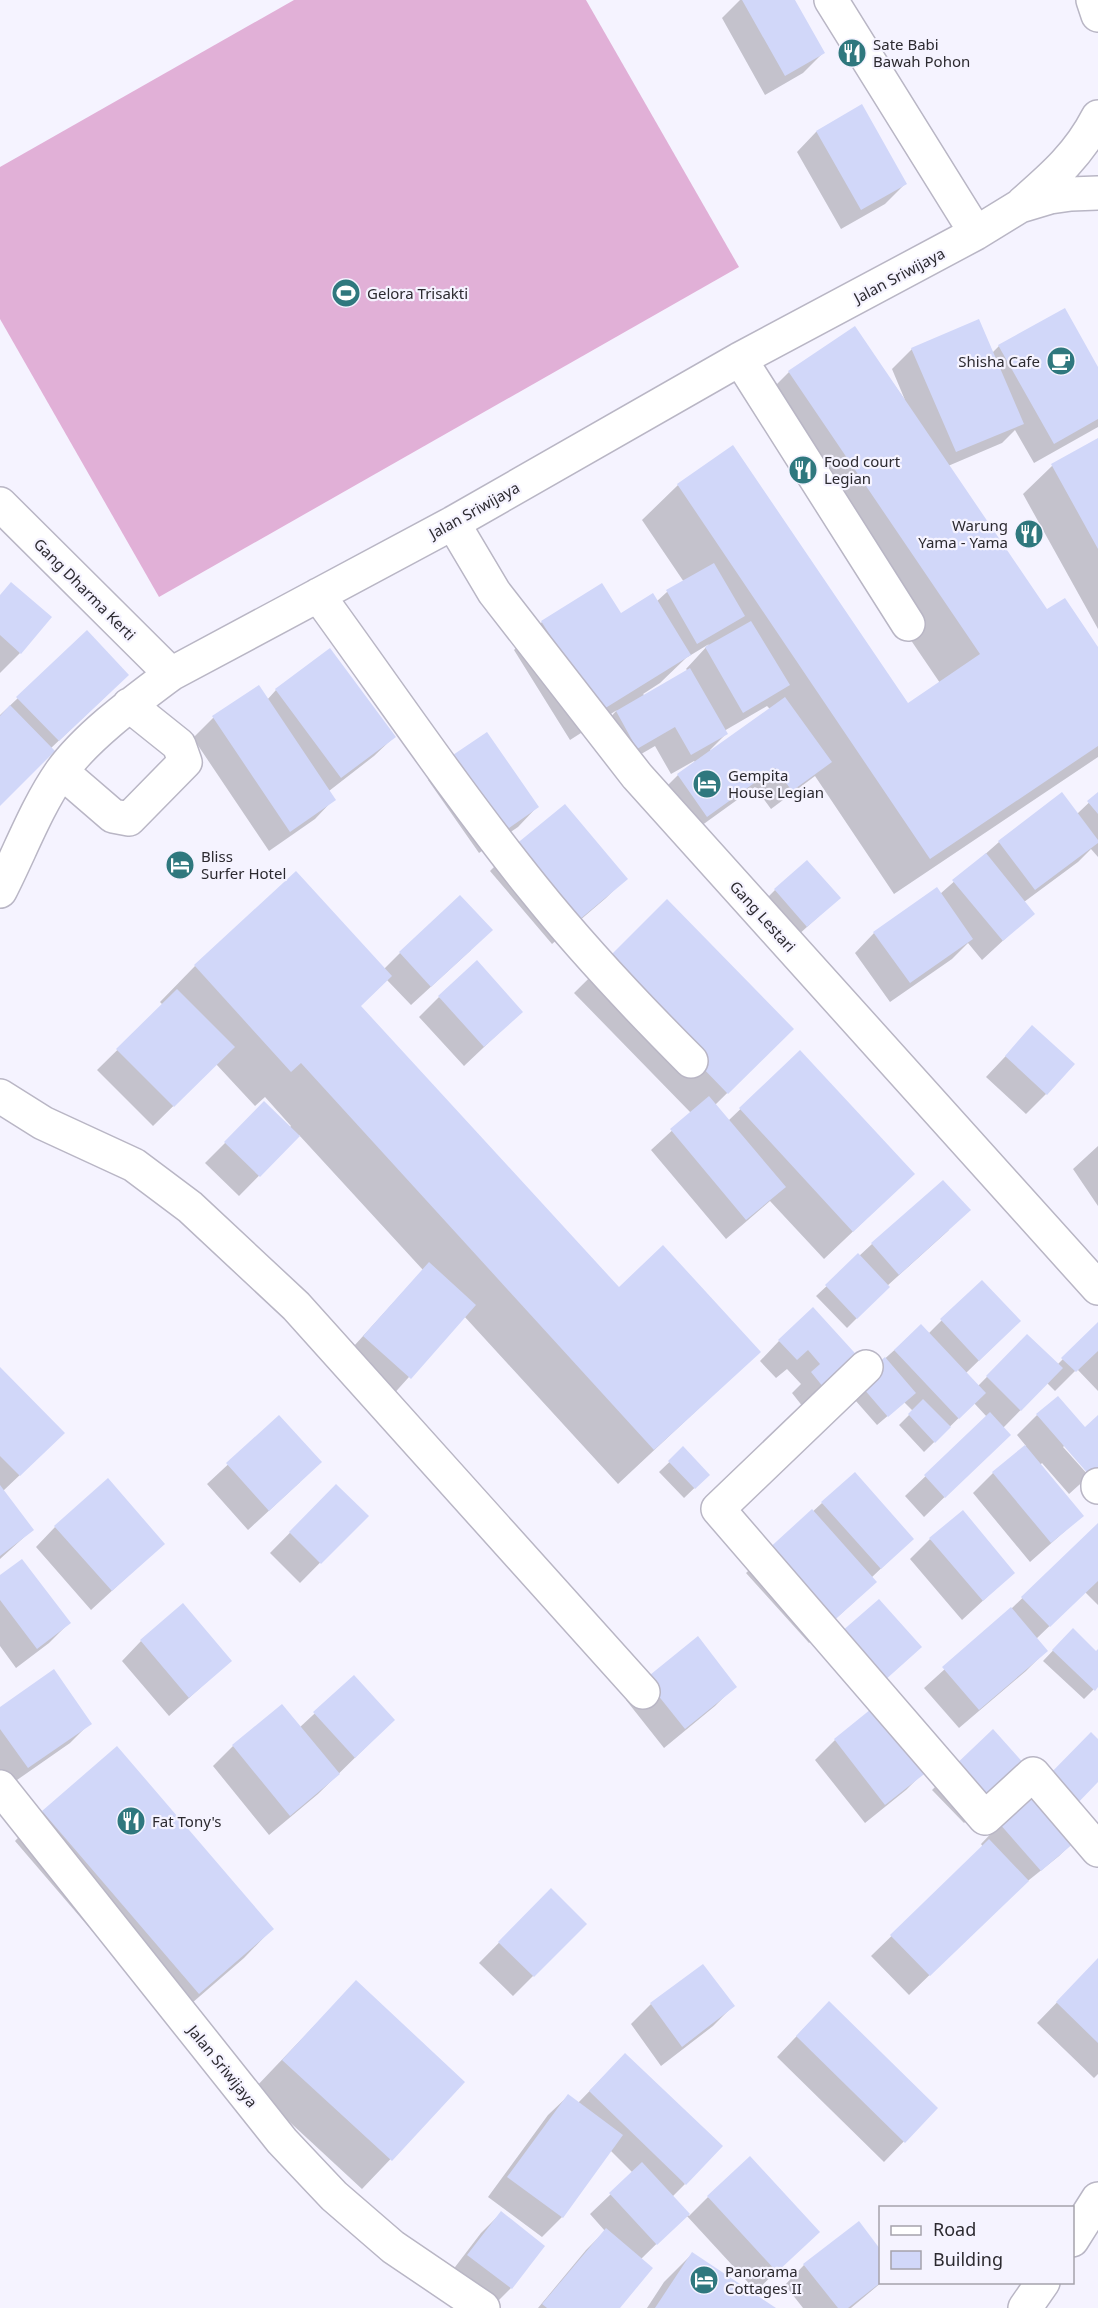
<svg xmlns="http://www.w3.org/2000/svg" width="1098" height="2308" viewBox="0 0 1098 2308" font-family="'Noto Sans',sans-serif">
<style>
.grass{fill:#e1b0d7}
.shadow{fill:#0003;fill-rule:evenodd}
.building{fill:#d1d7f9}
.lines{fill:none;stroke-linecap:round;stroke-linejoin:round}
.minor-casing{stroke:#b9b6c5;stroke-width:36}
.minor{stroke:#fff;stroke-width:33}
.labels{text-anchor:middle;dominant-baseline:central;stroke-width:4.5;stroke-linejoin:round;paint-order:stroke}
.poi-label{font-size:15px;fill:#2c2a30;stroke:#f5f3ff;text-anchor:start}
.street-label{font-size:15px;fill:#2c2a30;stroke:#f5f3ff}
</style>
<rect width="100%" height="100%" fill="#f5f3ff"/>
<path class="grass" d="M294 0H586L739 267 159 597 0 319V167Z"/>
<path class="shadow" d="M740 0H794L823 53 803 73 765 95 722 18Z
M861 107 905 184 885 204 841 229 797 152 816 132Z
M854 328 905 400 892 369 912 349 992 353 999 346 1098 370V427L1034 463 1015 430 1002 443 948 466 1047 612 1098 650V757L894 894 815 776 771 809 755 787 687 836 658 795 678 775 695 762 694 761 671 774 655 746 617 768 597 732 617 710 570 740 514 650 542 622 621 615 656 602 667 592 684 582 642 520 678 485 907 705 940 683 753 408 789 372ZM709 644 686 669 688 671 645 696 643 694 660 683 686 658ZM767 706 770 709 711 752 710 750 726 734 724 731Z
M1098 439V629L1023 494 1052 466Z
M0 595 20 653 0 673Z
M258 687 267 700 276 690 394 737 374 756 329 791 334 799 315 819 269 851 193 738 213 718Z
M107 695 50 749 0 804V715L18 698Z
M448 760 537 807 518 827 479 853 428 780Z
M1098 794V857L1091 849 1078 862 1024 902 1033 913 982 960 968 943 952 959 890 1002 855 953 874 933 940 894 999 842 1077 814Z
M510 851 626 878 606 898 552 944 490 871Z
M775 890 839 898 797 936 765 900Z
M667 901 792 1029 715 1105 728 1121 800 1052 884 1202 824 1259 770 1201 726 1239 651 1150 691 1113 574 993Z
M471 950 411 1005 387 980 359 1007 618 1289 759 1352 618 1484 464 1316 390 1398 344 1357 423 1270 299 1135 239 1196 205 1163 264 1104 289 1128 291 1126 265 1097 255 1106 216 1064 153 1126 97 1070 163 1005 160 1002 195 966 384 969 400 953Z
M439 997 501 1031 464 1066 419 1017Z
M1032 1028 1046 1094 1026 1114 986 1077Z
M1098 1146V1206L1073 1169Z
M949 1230 887 1286 888 1287 847 1328 816 1296 872 1244Z
M942 1320 999 1341 966 1373 978 1386 1027 1336 1057 1365 1098 1324V1391L1077 1369 1055 1391 1047 1383 1003 1428 989 1454 924 1517 905 1496 987 1417 974 1403 924 1452 899 1425 913 1411 904 1402 877 1425 848 1392 921 1326 928 1334Z
M779 1341 861 1362 807 1412 792 1393 801 1384 787 1369 776 1378 760 1361Z
M0 1369 43 1453 3 1491 32 1530 0 1559Z
M1037 1415 1085 1429 1098 1417V1468L1065 1445 1063 1447 1089 1476 1069 1494 1042 1463 1040 1465 1082 1516 1030 1562 973 1493 993 1473 1026 1446 1017 1435Z
M279 1417 300 1482 248 1530 207 1484Z
M683 1449 708 1475 684 1498 659 1472Z
M336 1486 366 1516 300 1583 270 1553Z
M822 1503 912 1539 871 1578 855 1601 809 1643 746 1573Z
M1098 1525V1605L1085 1592 1036 1639 1046 1651 1026 1671 959 1728 924 1688 1011 1609Z
M55 1527 163 1544 91 1610 36 1547Z
M930 1539 1013 1573 962 1620 910 1559Z
M0 1577 69 1623 49 1643 16 1668 0 1646Z
M1063 1640 1096 1653 1098 1651V1685L1084 1699 1043 1661Z
M141 1641 230 1661 169 1716 122 1661Z
M354 1677 373 1740 318 1794 269 1835 213 1766 233 1746 282 1706 299 1728Z
M646 1680 735 1686 715 1706 664 1748 626 1700Z
M876 1707 925 1771 906 1790 865 1823 815 1760 835 1740Z
M0 1709 90 1723 70 1743 7 1787 0 1776Z
M1098 1741V1780L1062 1817 1078 1837 1059 1856 1019 1888 909 1995 871 1956 983 1847 981 1844 1000 1824Z
M952 1770 1005 1785 964 1823 932 1790Z
M43 1812 272 1929 244 1958 170 2022 15 1841Z
M551 1890 585 1924 513 1996 479 1963Z
M1098 1960V2074L1094 2078 1037 2023Z
M702 1966 733 2006 713 2026 661 2066 631 2024 651 2004Z
M356 1982 463 2083 362 2189 254 2089Z
M809 2023 936 2108 884 2162 777 2057Z
M605 2075 685 2184 672 2197 689 2216 708 2197 798 2251 756 2291 686 2215 641 2259 618 2308H538L586 2250 605 2231 590 2214 633 2173 610 2150 562 2217 542 2237 488 2197 548 2115 568 2096 578 2103Z
M501 2213 511 2288 491 2308 449 2275 481 2233Z
M859 2223 880 2252V2282H882L851 2308H803L785 2285 804 2265Z
M692 2254 774 2308H647L664 2282Z"/>
<path class="building" d="M742 0H795L825 53 785 76Z
M862 104 907 184 861 210 816 131Z
M1065 308 1098 367V419L1054 444 998 345Z
M979 319 1024 424 956 452 911 348Z
M855 326 1047 609 1065 598 1098 647V746L930 859 677 484 733 445 908 703 980 654 788 371Z
M1098 438V549L1051 464Z
M714 563 745 616 697 644 666 590Z
M11 582 52 617 21 654 0 635V595Z
M602 583 621 613 653 593 691 655 599 712 541 621Z
M751 621 790 685 743 713 705 647Z
M87 630 129 675 59 741 16 697Z
M330 648 396 737 341 778 275 689Z
M690 668 728 734 691 755 675 727 637 749 616 711Z
M259 685 336 800 290 832 212 716Z
M785 697 832 762 792 791 775 768 707 817 677 774Z
M10 705 55 751 0 806V716Z
M487 732 539 807 499 835 447 759Z
M1062 792 1098 840V843L1035 890 998 841Z
M1098 792V814L1087 801Z
M565 804 628 879 573 925 509 850Z
M986 853 1035 914 1003 941 952 880Z
M807 860 841 898 807 927 774 889Z
M296 871 392 976 361 1006 619 1287 663 1245 761 1352 654 1450 301 1063 291 1072 194 965Z
M937 887 973 939 910 983 873 932Z
M460 895 493 930 431 987 399 952Z
M667 899 794 1029 728 1094 602 964Z
M477 960 523 1012 484 1047 438 996Z
M177 989 235 1047 174 1107 116 1049Z
M1032 1025 1075 1064 1047 1095 1005 1056Z
M800 1050 915 1174 853 1232 739 1108Z
M709 1096 786 1187 746 1220 670 1129Z
M264 1101 300 1136 260 1177 224 1142Z
M943 1180 971 1210 899 1275 871 1243Z
M858 1253 890 1287 857 1319 825 1285Z
M429 1262 476 1305 411 1379 363 1336Z
M982 1280 1021 1321 979 1361 940 1319Z
M813 1307 863 1362 828 1393 811 1372 820 1364 808 1350 797 1360 778 1340Z
M1098 1322V1351L1076 1372 1061 1358Z
M921 1324 986 1393 959 1419 894 1350Z
M1027 1334 1063 1368 1021 1411 986 1376Z
M885 1357 916 1393 888 1417 857 1381Z
M0 1367 65 1433 20 1476 0 1456Z
M1058 1396 1085 1427 1098 1415V1468L1090 1476 1036 1414Z
M923 1399 951 1427 935 1443 908 1414Z
M990 1412 1011 1435 945 1498 924 1475Z
M279 1415 322 1462 269 1511 226 1463Z
M1025 1445 1084 1516 1051 1543 992 1472Z
M683 1446 710 1475 695 1489 668 1461Z
M855 1472 914 1539 881 1569 821 1502Z
M108 1478 165 1544 112 1591 54 1526Z
M336 1484 369 1516 321 1564 289 1532Z
M0 1485 34 1530 0 1556Z
M812 1509 877 1582 830 1624 765 1552Z
M963 1510 1015 1573 983 1601 929 1538Z
M1098 1523V1581L1050 1627 1021 1597Z
M22 1559 71 1623 37 1649 0 1600V1575Z
M879 1599 922 1647 884 1681 841 1632Z
M183 1603 232 1661 189 1698 140 1640Z
M1011 1607 1048 1651 979 1710 942 1667Z
M1073 1628 1096 1651 1098 1649V1687L1095 1691 1052 1650Z
M698 1636 737 1687 685 1729 645 1679Z
M54 1669 92 1724 28 1768 0 1729V1707Z
M354 1675 395 1720 355 1758 313 1712Z
M282 1704 340 1774 290 1816 232 1745Z
M876 1705 928 1771 885 1805 834 1739Z
M993 1729 1026 1766 984 1804 951 1769Z
M1091 1732 1098 1739V1782L1073 1808 1044 1780Z
M117 1746 274 1929 199 1994 42 1811Z
M1039 1789 1081 1837 1041 1871 999 1823Z
M989 1839 1029 1881 930 1976 890 1935Z
M551 1888 587 1924 534 1977 498 1942Z
M1098 1958V2043L1056 2002Z
M703 1964 735 2006 682 2047 650 2003Z
M356 1980 465 2082 392 2161 282 2060Z
M829 2001 938 2108 905 2143 796 2036Z
M625 2053 723 2146 686 2185 589 2091Z
M568 2094 623 2135 563 2218 507 2177Z
M750 2156 820 2232 777 2272 707 2196Z
M642 2162 690 2214 657 2245 609 2193Z
M501 2211 545 2246 512 2289 467 2255Z
M859 2221 880 2249V2283L848 2308H838L803 2264Z
M606 2228 653 2268 620 2308H547L542 2304Z
M692 2252 776 2308H655Z"/>
<g class="lines">
<g class="minor-casing">
<path id="minor" d="M831 0 976 233
M1093 0 1098 15
M1023 203C1054 176 1079 154 1098 117
M740 359 908 624
M0 504 171 674
M453 523 494 592 637 776 1098 1288
M318 595C390 694 458 795 534 889 583 950 636 1006 691 1061
M62 772 113 816 129 819 185 762 179 745 129 705
M0 891C20 852 36 808 61 772 87 736 135 701 171 674L453 523 740 359 976 233 1020 206 1050 197 1071 194 1098 193
M0 1096 43 1123 134 1165 190 1207 296 1306 643 1692
M866 1367 718 1509 985 1818 1033 1774 1098 1850
M1098 1485V1487
M0 1787 282 2141 334 2196 393 2247 483 2308
M1072 2240 1098 2199
M1025 2308 1043 2282"/>
</g>
<use href="#minor" class="minor"/>
</g>
<defs>
<g id="restaurant-disc" transform="scale(1.5)"><circle r="9.5" fill="#2f787e" stroke="#f5f3ff"/><path d="M-5-6h1v4h1v-4h1v4h1v-4h1v5L-1.5 .5V6h-2V.5L-5-1ZM5-6V6H3V1.5H1.5Q1.5-4 5-6Z" fill="#fff"/></g>
<g id="stadium-disc" transform="scale(1.5)"><circle r="9.5" fill="#2f787e" stroke="#f5f3ff"/><path d="M0-5a6.5 5 0 1 0 0 10a6.5 5 0 1 0 0-10ZM-3.5-1.8h7v3.6h-7Z" fill="#fff"/></g>
<g id="cafe-disc" transform="scale(1.5)"><circle r="9.5" fill="#2f787e" stroke="#f5f3ff"/><path d="M-5.5-4.5H6V0H3Q3 3.5 0 3.5H-2.5Q-5.5 3.5-5.5 0ZM3-3.2v2h1.7v-2ZM-6 4.5H4V6H-6Z" fill="#fff"/></g>
<g id="hotel-disc" transform="scale(1.5)"><circle r="9.5" fill="#2f787e" stroke="#f5f3ff"/><path d="M-6-4.5h1.5V1H6V5H4.5V3h-9V5H-6ZM-4 0a1.8 1.8 0 1 1 3.6 0ZM.5 0V-2.5h3Q6-2.5 6 0Z" fill="#fff"/></g>
</defs>
<g fill-rule="evenodd">
<use href="#restaurant-disc" x="852" y="53"/>
<use href="#stadium-disc" x="346" y="293"/>
<use href="#cafe-disc" x="1061" y="361"/>
<use href="#restaurant-disc" x="803" y="470"/>
<use href="#restaurant-disc" x="1029" y="534"/>
<use href="#hotel-disc" x="707" y="784"/>
<use href="#hotel-disc" x="180" y="865"/>
<use href="#restaurant-disc" x="131" y="1821"/>
<use href="#hotel-disc" x="704" y="2280"/>
</g>
<g class="labels">
<g class="poi-label">
<text x="873" y="44">Sate Babi<tspan x="873" dy="17">Bawah Pohon</tspan></text>
<text x="367" y="293">Gelora Trisakti</text>
<text x="1040" y="361" text-anchor="end">Shisha Cafe</text>
<text x="824" y="461">Food court<tspan x="824" dy="17">Legian</tspan></text>
<text x="1008" y="525" text-anchor="end">Warung<tspan x="1008" dy="17">Yama - Yama</tspan></text>
<text x="728" y="775">Gempita<tspan x="728" dy="17">House Legian</tspan></text>
<text x="201" y="856">Bliss<tspan x="201" dy="17">Surfer Hotel</tspan></text>
<text x="152" y="1821">Fat Tony's</text>
<text x="725" y="2271">Panorama<tspan x="725" dy="17">Cottages II</tspan></text>
</g>
<g class="street-label">
<text transform="translate(899 275) rotate(-28)">Jalan Sriwijaya</text>
<text transform="translate(474 510) rotate(-29)">Jalan Sriwijaya</text>
<text transform="translate(85 589) rotate(45)">Gang Dharma Kerti</text>
<text transform="translate(763 916) rotate(48)">Gang Lestari</text>
<text transform="translate(223 2066) rotate(51)">Jalan Sriwijaya</text>
</g>
</g>
<rect x="879" y="2206" width="195" height="78" fill="#f5f3ff" stroke="#a5a3ac" stroke-width="1.5"/>
<rect x="891" y="2226" width="30" height="9" fill="#ffffff" stroke="#a5a3ac" stroke-width="1.5"/>
<text x="933" y="2236" font-size="18" fill="#2c2a30">Road</text>
<rect x="891" y="2251" width="30" height="18" fill="#d1d7f9" stroke="#a5a3ac" stroke-width="1.5"/>
<text x="933" y="2266" font-size="18" fill="#2c2a30">Building</text>
</svg>
